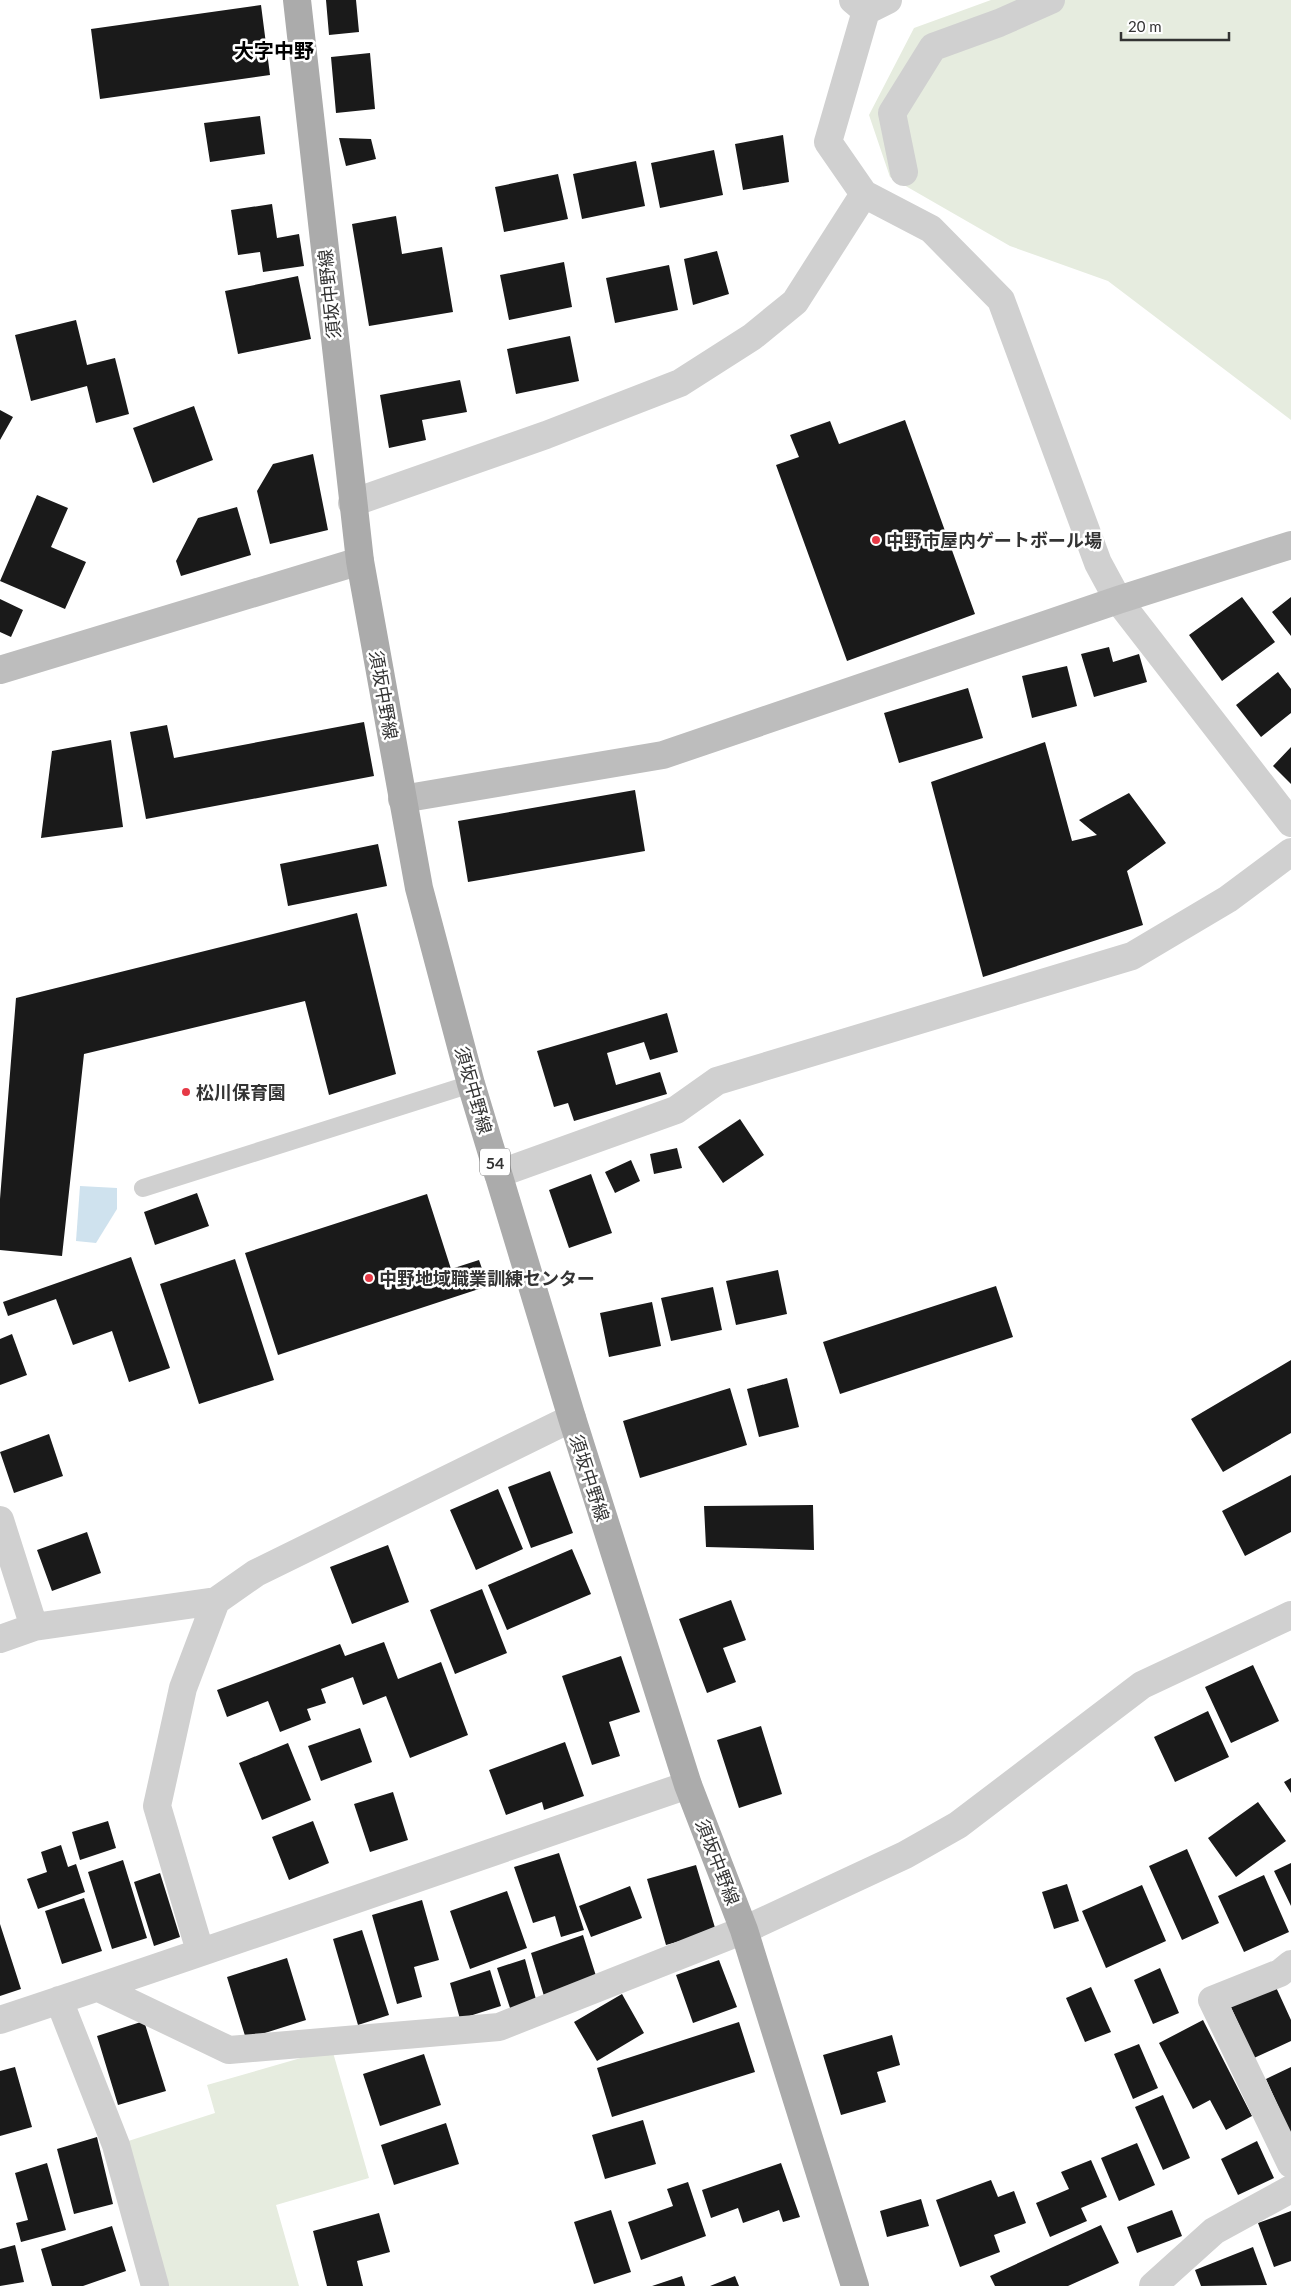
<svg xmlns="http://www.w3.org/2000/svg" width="1291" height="2286" viewBox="0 0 1291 2286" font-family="Lato,'Noto Sans JP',sans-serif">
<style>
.green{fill:#e6ecdf}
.water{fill:#cfe2ee}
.building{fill:#1a1a1a}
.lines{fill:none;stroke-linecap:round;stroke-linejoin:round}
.lane{stroke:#d0d0d0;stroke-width:18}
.street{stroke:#d0d0d0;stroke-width:28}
.secondary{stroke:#bdbdbd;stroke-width:28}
.primary{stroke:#ababab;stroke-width:28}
.poi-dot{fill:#e63946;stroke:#fff;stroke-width:2}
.labels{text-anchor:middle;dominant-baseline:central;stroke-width:5;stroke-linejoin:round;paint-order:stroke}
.shield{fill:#fff;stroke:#707070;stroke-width:1}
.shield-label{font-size:16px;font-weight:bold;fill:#333}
.street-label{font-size:18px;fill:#333;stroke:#fff}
.poi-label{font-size:18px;font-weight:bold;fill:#333;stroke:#fff;text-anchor:start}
.quarter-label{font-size:20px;font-weight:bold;fill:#000;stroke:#fff}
</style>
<rect width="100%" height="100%" fill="#fff"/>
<path class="green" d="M991 0H1291V420L1108 281 1010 246 890 177 869 115 914 28Z
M332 2049 369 2178 276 2205 299 2286H155L116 2145 215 2113 207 2085Z"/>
<path class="water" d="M80 1186 117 1188V1209L96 1243 76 1241Z"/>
<path class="building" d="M326 0H356L359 32 329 35Z
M261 5 270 75 100 99 91 29Z
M370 53 375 109 336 113 331 57Z
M260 116 265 154 210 162 204 123Z
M783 135 789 182 743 190 735 144Z
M339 138 371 139 376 159 346 166Z
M714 150 723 195 660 208 651 163Z
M636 161 645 206 582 219 573 174Z
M558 174 568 219 504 232 495 187Z
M272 204 277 238 299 234 304 266 263 272 260 252 238 255 231 210Z
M396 216 402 254 442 247 453 312 369 326 352 224Z
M717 251 729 294 693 305 684 259Z
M564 262 572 307 509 320 500 275Z
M669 265 678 310 615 323 606 278Z
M298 276 311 339 238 354 225 291Z
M76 320 87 365 115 358 129 414 96 423 87 386 31 401 15 335Z
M570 336 579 381 516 394 507 349Z
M460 380 467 412 422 420 426 440 389 448 380 395Z
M194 406 213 460 153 483 133 428Z
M0 410 13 417 0 440Z
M905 420 975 614 847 661 776 465 799 457 790 435 830 421 839 444Z
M313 454 328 530 270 544 257 491 273 464Z
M37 495 68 508 51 547 86 562 65 609 0 581Z
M237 507 251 555 181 576 176 561 198 518Z
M1242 597 1275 642 1222 681 1189 635Z
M1291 597V636L1272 612Z
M0 599 23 610 11 637 0 632Z
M1109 647 1113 662 1139 654 1147 682 1094 697 1081 654Z
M1067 666 1077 706 1032 718 1022 676Z
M1278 672 1291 689V713L1261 737 1236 705Z
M968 688 983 738 899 763 884 713Z
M364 722 374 776 146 819 130 732 167 725 174 758Z
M111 740 123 827 41 838 52 751Z
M1045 742 1072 841 1097 835 1079 820 1129 793 1166 843 1127 871 1143 925 983 977 931 782Z
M1291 747V784L1273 766Z
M635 790 645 851 468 882 458 821Z
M378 844 387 886 288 906 280 864Z
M357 913 396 1074 329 1095 305 1001 84 1054 62 1256 0 1250V1199L16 998Z
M667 1013 678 1052 650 1060 644 1042 607 1053 616 1085 660 1072 667 1094 574 1121 568 1103 554 1107 537 1051Z
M740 1119 764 1155 723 1183 698 1147Z
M677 1148 682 1168 654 1174 650 1154Z
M631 1160 640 1181 615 1193 605 1172Z
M591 1174 612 1233 569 1248 549 1190Z
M197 1193 209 1226 155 1245 144 1212Z
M427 1194 451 1269 479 1260 488 1286 278 1355 245 1253Z
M131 1257 170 1368 129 1382 112 1331 73 1345 56 1299 8 1316 3 1302Z
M235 1259 274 1380 199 1404 160 1284Z
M778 1270 787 1314 736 1325 726 1281Z
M996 1286 1013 1337 840 1394 823 1342Z
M713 1287 722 1330 671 1341 661 1298Z
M652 1302 661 1346 609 1357 600 1313Z
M12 1334 27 1375 0 1385V1339Z
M1291 1360V1433L1223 1472 1191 1419Z
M787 1378 799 1427 759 1437 747 1389Z
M730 1388 747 1445 640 1478 623 1421Z
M49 1434 63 1476 14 1493 0 1452Z
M550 1471 573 1533 531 1548 508 1487Z
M1291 1475V1532L1245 1556 1222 1511Z
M498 1489 523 1549 476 1570 450 1510Z
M813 1505 814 1550 706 1547 704 1506Z
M87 1532 101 1573 52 1591 37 1550Z
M388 1545 409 1602 352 1624 330 1567Z
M572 1549 591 1594 507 1630 488 1585Z
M482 1589 507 1653 455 1674 430 1610Z
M731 1600 746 1640 723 1648 736 1682 707 1693 679 1619Z
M384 1642 398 1679 441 1662 468 1735 410 1758 386 1696 363 1705 353 1677 321 1689 326 1703 307 1709 311 1720 280 1732 268 1701 227 1717 217 1690 340 1644 345 1656Z
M621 1656 640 1712 609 1722 620 1756 592 1765 562 1676Z
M1253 1665 1279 1721 1231 1743 1205 1687Z
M1208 1711 1229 1757 1175 1782 1154 1737Z
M761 1726 782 1794 739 1808 717 1740Z
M360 1728 372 1762 321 1781 308 1746Z
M565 1742 584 1796 544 1810 542 1802 506 1815 489 1770Z
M288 1743 311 1800 262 1820 239 1763Z
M1291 1778V1793L1284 1782Z
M393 1792 408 1840 370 1852 354 1804Z
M1258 1802 1286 1841 1236 1877 1208 1838Z
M108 1821 116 1848 80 1860 72 1832Z
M313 1821 329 1863 289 1880 272 1837Z
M61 1845 68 1867 76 1864 85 1892 38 1909 27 1879 47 1872 41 1852Z
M1187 1849 1219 1923 1182 1940 1149 1866Z
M559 1853 584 1930 561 1937 555 1916 533 1923 514 1867Z
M123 1860 147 1938 112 1949 88 1872Z
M1291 1863V1906L1274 1871Z
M696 1865 716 1931 666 1945 647 1879Z
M160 1873 180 1937 154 1946 134 1882Z
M1264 1875 1289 1932 1244 1952 1218 1896Z
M1067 1884 1079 1921 1054 1929 1042 1892Z
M1142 1885 1166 1941 1106 1968 1082 1911Z
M630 1886 642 1918 591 1937 579 1906Z
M507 1891 527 1948 470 1969 450 1911Z
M84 1898 102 1951 62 1964 45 1911Z
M422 1900 439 1960 414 1967 422 1997 397 2004 372 1915Z
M0 1924 21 1989 0 1996Z
M362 1930 389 2015 358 2025 333 1939Z
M583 1935 597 1979 544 1996 531 1953Z
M287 1958 306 2020 246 2039 227 1977Z
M525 1959 537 2003 511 2011 497 1968Z
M719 1960 737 2007 693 2023 676 1975Z
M1160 1968 1179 2013 1153 2024 1134 1980Z
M490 1970 501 2006 460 2019 450 1983Z
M1275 1985 1291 2020V2041L1254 2058 1230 2005Z
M1091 1987 1111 2032 1085 2042 1066 1998Z
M622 1994 644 2033 597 2061 574 2022Z
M1203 2020 1252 2116 1226 2130 1210 2100 1193 2109 1159 2043Z
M144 2021 166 2091 118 2105 97 2036Z
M739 2022 755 2072 612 2117 597 2068Z
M892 2035 900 2065 877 2072 886 2102 841 2115 823 2055Z
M1139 2044 1158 2088 1133 2099 1114 2054Z
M424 2054 441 2105 380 2126 363 2074Z
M15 2067 32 2127 0 2136V2071Z
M1291 2067V2135L1266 2079Z
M1163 2095 1190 2158 1163 2170 1135 2107Z
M643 2120 656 2164 605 2179 592 2135Z
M446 2123 459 2164 394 2185 381 2145Z
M97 2137 113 2204 74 2214 57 2149Z
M1257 2141 1274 2178 1238 2195 1221 2159Z
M1137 2143 1155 2185 1119 2201 1101 2158Z
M1091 2160 1107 2197 1081 2208 1087 2221 1050 2237 1036 2203 1069 2189 1061 2172Z
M47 2163 66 2230 21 2242 16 2223 28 2220 15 2173Z
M781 2163 800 2217 783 2222 779 2210 743 2223 738 2208 711 2218 702 2190Z
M991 2180 998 2197 1014 2191 1026 2223 994 2235 1000 2252 960 2267 936 2200Z
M688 2182 706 2236 641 2260 628 2222 673 2206 667 2189Z
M921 2199 929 2226 887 2237 880 2211Z
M611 2210 631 2272 594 2284 574 2222Z
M1172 2210 1182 2236 1137 2253 1127 2227Z
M1291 2211V2261L1274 2267 1258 2223Z
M379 2213 390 2252 357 2261 363 2286H327L313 2231Z
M1101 2225 1119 2263 1068 2286H995L990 2276Z
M112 2226 126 2271 83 2286H52L41 2249Z
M15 2245 24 2282 0 2286V2249Z
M1253 2247 1267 2285 1201 2286 1195 2270Z
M682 2276 685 2286H652Z
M735 2276 739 2286H710Z"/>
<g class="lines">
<path class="lane" d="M143 1188 471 1084"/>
<path class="street" d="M853 0 866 11 828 142 864 194 931 229 1001 300 1098 563 1118 600 1291 823
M866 11 888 0
M904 172 892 113 933 47 999 23 1051 0
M352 503 546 435 680 383 752 337 795 302 864 194
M498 1174 676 1110 717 1081 1132 956 1228 899 1291 852
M0 1520 34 1627
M0 1639 34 1627 216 1601
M200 1951 157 1806 183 1688 216 1601 256 1573 572 1418
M1291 1964 1280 1973 1212 2000 1291 2164
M99 1988 229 2050 499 2027 744 1930 905 1855 958 1825 1142 1685 1291 1615
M59 2000 116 2145 155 2286
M0 2020C230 1944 459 1863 688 1785
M1153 2286 1214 2231 1291 2189"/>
<path class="secondary" d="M0 670 360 561
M402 799 663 755 1118 600 1291 545"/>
<path class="primary" d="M297 0 360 561 419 888 471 1084 572 1418 688 1785 744 1930 855 2286"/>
</g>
<g class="poi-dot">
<circle cx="876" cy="540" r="5"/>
<circle cx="186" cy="1092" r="5"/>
<circle cx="369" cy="1278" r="5"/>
</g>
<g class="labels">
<rect class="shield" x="480" y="1148.5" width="30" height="27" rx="4"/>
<g class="shield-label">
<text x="495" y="1162">54</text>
</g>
<g class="street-label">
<text transform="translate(329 294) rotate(-96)">須坂中野線</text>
<text transform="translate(384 695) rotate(80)">須坂中野線</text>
<text transform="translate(474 1090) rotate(74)">須坂中野線</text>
<text transform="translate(590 1478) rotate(72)">須坂中野線</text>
<text transform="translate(718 1862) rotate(69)">須坂中野線</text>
</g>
<g class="poi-label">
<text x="886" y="540">中野市屋内ゲートボール場</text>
<text x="196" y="1092">松川保育園</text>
<text x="379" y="1278">中野地域職業訓練センター</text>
</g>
<g class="quarter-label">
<text x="274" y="50">大字中野</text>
</g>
</g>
<path d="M1121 32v8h108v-8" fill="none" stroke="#333333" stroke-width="2.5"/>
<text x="1128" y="32" font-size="15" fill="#333333" stroke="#ffffff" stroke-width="4" paint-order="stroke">20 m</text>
</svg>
